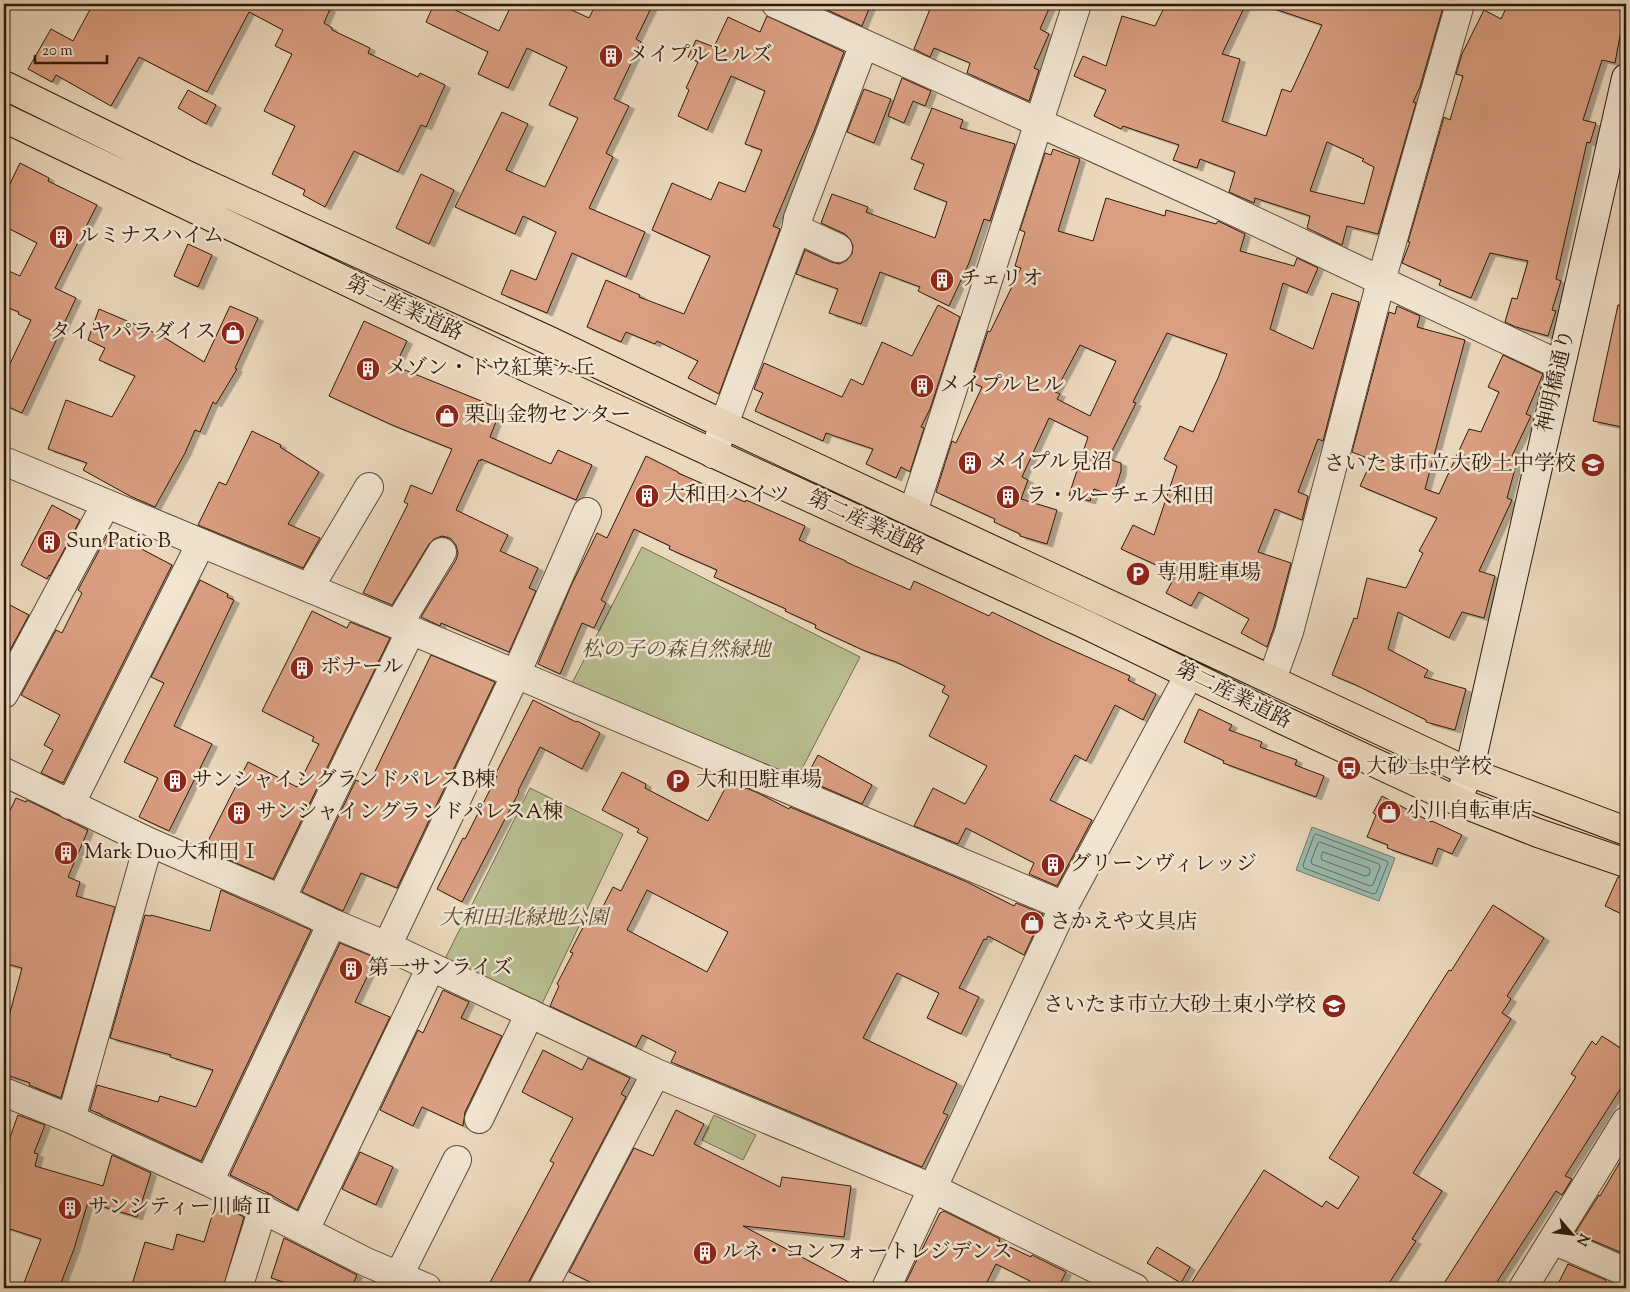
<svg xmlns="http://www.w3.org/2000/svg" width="1630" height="1292" viewBox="0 0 1630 1292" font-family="'Sorts Mill Goudy','Noto Serif JP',serif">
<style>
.green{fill:#b8be90;stroke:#736c4c}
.water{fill:#98baaf;stroke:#6e7a6d}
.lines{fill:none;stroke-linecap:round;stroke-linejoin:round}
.shore{stroke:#636a5c;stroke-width:1}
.building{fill:#da9e81;stroke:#2e1909;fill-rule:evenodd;filter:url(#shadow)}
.street-casing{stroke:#5d4936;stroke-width:30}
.secondary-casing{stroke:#2e1909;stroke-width:30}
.primary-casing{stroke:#2e1909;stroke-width:30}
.street{stroke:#f2e6d3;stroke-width:28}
.secondary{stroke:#f2e6d3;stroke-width:28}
.primary{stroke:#ebd8bc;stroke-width:28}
.labels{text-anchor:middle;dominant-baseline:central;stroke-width:5;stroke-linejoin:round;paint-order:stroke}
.poi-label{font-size:21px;fill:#2e1909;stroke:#f2e6d3;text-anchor:start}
.street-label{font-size:21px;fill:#2e1909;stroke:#f2e6d3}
.park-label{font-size:21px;font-style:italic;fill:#574b32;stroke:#f2e6d3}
</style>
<defs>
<filter id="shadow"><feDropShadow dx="5.5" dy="3" stdDeviation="0" flood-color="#0004"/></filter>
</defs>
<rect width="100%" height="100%" fill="#ebd8bc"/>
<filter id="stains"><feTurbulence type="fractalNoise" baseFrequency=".004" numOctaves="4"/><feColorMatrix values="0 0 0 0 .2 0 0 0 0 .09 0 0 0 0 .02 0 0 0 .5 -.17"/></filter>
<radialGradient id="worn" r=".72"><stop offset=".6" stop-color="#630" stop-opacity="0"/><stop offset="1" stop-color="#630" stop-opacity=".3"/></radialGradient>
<path class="green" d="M642 547 860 657 793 786 569 689Z
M530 788 623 834 540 1008 443 963Z
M714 1115 756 1135 743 1160 702 1140Z"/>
<path class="water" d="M1312 827 1395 858 1379 901 1296 870Z"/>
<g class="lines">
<path class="shore" d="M1316 834 1387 861 1388 863 1376 893 1373 894 1304 868 1303 865 1314 836Z
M1320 842 1379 864 1380 867 1373 885 1370 886 1312 864 1311 861 1318 843Z
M1323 852 1369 868 1370 871 1369 875 1365 876 1322 860 1321 857Z"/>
</g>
<path class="building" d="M93 4H319L330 9 324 23 332 28V30L370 48 368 53 418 77 420 73 445 85 426 127 421 125 398 172 354 151 325 207 303 195 305 190 272 174 295 126 264 111 292 54 275 46 283 30 249 12 207 92 139 57 111 106 56 75 52 82 28 69 51 29 73 41Z
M434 4H443L499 31 512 4H559L589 18 596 4H653L636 39 641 42 614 99 629 106 606 153 613 157 589 208 645 232 626 277 572 253 547 313 501 294 511 270 536 280 556 232 523 216 515 234 455 207 502 112 528 124 506 170 545 187 578 118 549 105 567 67 527 48 508 88 478 74 488 52 426 22Z
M823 4H871L862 26 821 7Z
M932 4H1051L1040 29 1049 34 1034 68 1039 70 1029 101 967 73 970 63 934 48 930 57 914 49Z
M1166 4H1246L1222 54 1240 59 1222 121 1266 136 1282 89 1291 92 1322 25 1269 7V4H1444L1420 87 1413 102 1416 103 1378 234 1347 226 1342 245 1307 228 1310 216 1255 198 1254 203 1229 192 1235 172 1200 159 1197 168 1173 160 1179 145 1123 126 1121 129 1094 116 1106 90 1074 76 1083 56 1106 66 1122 16 1155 26ZM1327 142 1364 159 1362 161 1374 167 1364 204 1310 191Z
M1508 4H1626L1615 63 1602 60 1583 120 1596 123 1590 143 1587 142 1556 279 1561 281 1552 310 1556 311 1548 336 1516 327 1505 322 1512 298 1517 299 1528 261 1490 253 1471 298 1439 285 1441 280 1402 263 1410 242H1408L1444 117 1450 120 1463 76 1456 74 1462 54 1484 10 1501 19Z
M767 16 844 52 814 131 800 162 773 226 780 229 719 394 688 378 698 361 657 341 655 344 626 332 621 342 587 327 606 280 640 295 639 297 684 314 710 256 652 230 672 183 711 200 719 182 745 192 762 150 745 144 765 91 731 76 707 130 678 116 689 90 686 88 698 62 688 57 696 40 714 47 728 17 760 32Z
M902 78 931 91 925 106 913 101 904 123 888 116Z
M864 89 891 99 874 143 847 132Z
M188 90 216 105 206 124 178 108Z
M932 108 963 120 960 128 1015 144 990 221 984 219 969 263 949 306 918 291 920 287 880 272 861 324 829 313 838 289 796 274 805 250 831 262 839 264 847 260 852 254 853 246 850 239 845 234 821 223 832 194 868 207 866 212 935 238 947 202 914 189 924 164 911 159Z
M1053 149 1080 159 1058 231 1093 241 1106 198 1165 216 1166 210 1216 224 1218 221 1245 234 1240 251 1294 266 1297 258 1318 268 1307 293 1283 283 1270 329 1313 349 1332 293 1359 302 1323 441 1318 439 1298 492 1308 496 1302 520 1275 509 1258 552 1291 563 1274 627 1267 647 1241 633 1249 619 1199 592 1191 606 1166 593 1176 574 1121 549 1133 525 1154 535 1177 466 1164 459 1180 426 1193 432 1218 378 1227 354 1167 333 1133 402 1136 403 1108 459 1121 463V471L1113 496 1094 489 1090 501 1069 495 1088 437 1049 418 1022 477 1028 480 1021 499 1057 510 1047 544 1020 536V534L994 522 995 519 936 492 952 441 956 443 982 387 971 382 988 331 990 332 1021 268 1015 266 1025 232 1020 230 1045 153 1051 155ZM1080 345 1116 361 1090 416 1057 399 1060 394 1055 392Z
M20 163 49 178 48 181 97 205 55 288 76 298 22 413 4 405V376L31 320 18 314 19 312 4 306V269L20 276 37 243 4 226V196Z
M421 174 454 190 429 244 396 228Z
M188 244 212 255 198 287 174 276Z
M938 305 960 317 930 409 921 427 924 428 910 472 901 467 896 478 866 464 873 449 826 433 823 441 755 411 763 393 754 389 764 363 842 397 851 379 863 385 882 342 912 356Z
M1618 305 1626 306V428L1593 421Z
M230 306 258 318 235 368 237 369 216 404 213 402 200 432 195 430 185 453 155 507 130 496 83 470 87 463 48 449 66 400 112 417 135 376 99 360 105 348 88 340 99 309 160 335 204 362Z
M1397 306 1420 316 1417 327 1465 340 1425 489 1439 494 1469 429 1481 432 1499 392 1488 387 1503 355 1543 374 1526 414 1531 416 1512 456 1518 458 1507 498 1512 500 1479 571 1495 576 1484 618 1462 612 1449 638 1398 612 1388 649 1428 670 1424 677 1466 689 1455 730 1426 722V720L1356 685 1332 675 1354 618 1357 619 1367 578 1406 588 1423 553 1419 551 1437 518 1360 486 1372 460 1352 452 1389 312 1395 314Z
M364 321 407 341 395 366 501 409 490 437 551 464 558 450 592 465 576 500 481 459V461L479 460 456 510 508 535 500 551 538 568 529 588 536 591 509 652 441 623 440 626 421 617 456 560 458 553 456 545 450 538 442 536 434 539 429 544 392 605 363 593 408 504 404 502 411 485 432 494 452 449 392 425 329 396Z
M252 431 281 445 280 447 319 472 288 524 320 538 303 568 198 525 219 482 226 485Z
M646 456 678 472V473L745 502 746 500 805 526 799 540 846 561V562L910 590 914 581 989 616 992 612 1052 641 1130 676 1128 680 1156 694 1143 720 1115 705 1086 761 1075 755 1050 800 1092 820 1057 886 1029 874 1034 863 966 828 958 844 914 826 933 788 965 804 987 766 929 736 949 696 942 692 945 686 896 662 865 651 815 628 816 625 785 611 786 609 714 577 717 570 669 549 670 546 634 529 601 600 606 603 594 628 582 623 560 674 538 664 571 586 597 533 607 538Z
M52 505 80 520 50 576 49 575 47 579 21 565Z
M109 532 172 565 63 783 41 773 53 750 44 745 60 715 21 695 56 630 62 633 82 593 78 590Z
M200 580 228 594 227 597 234 600 174 726 212 744 169 831 139 817 158 778 124 762 164 683 151 677Z
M4 602 29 615 4 661Z
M312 611 347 628 350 622 390 638 273 879 204 849 248 762 297 787 319 744 312 741 314 737 262 711Z
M431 655 495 682 397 888 361 873 343 911 302 892 356 780 368 786Z
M533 700 576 722 577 721 600 733 582 769 540 747 518 791 519 792 462 902 437 889 463 838 465 839 497 776 495 775Z
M1199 709 1232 725 1229 730 1262 742 1260 747 1297 760 1295 765 1324 776 1316 797 1223 763 1224 761 1184 742Z
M818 755 872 785 862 804 805 779Z
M622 772 646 784 645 788 708 821 729 781 758 793 789 809 790 807 967 882 1014 906 1016 903 1043 914 1024 955 988 936 986 940 984 939 959 988 979 997 961 1034 927 1018 939 993 897 973 863 1038 957 1083 943 1113 948 1115 922 1167 671 1062 676 1052 642 1035 636 1047 550 1006 559 986 557 984 573 953 570 952 588 918 595 922 613 887 621 891 648 838 637 832 639 829 602 810ZM647 890 728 932 707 972 627 930Z
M1382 796 1431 822 1432 821 1462 835 1452 854 1438 848 1432 864 1387 848 1388 845 1367 837 1376 815 1373 813Z
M16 798 26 802 27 800 88 830 68 877 80 882 76 896 115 907 61 1098 29 1085 30 1083 4 1074V1019L8 1020 22 968 4 963V823Z
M1618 877 1626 878V916L1605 906Z
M221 890 311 930 201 1161 101 1115V1114L90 1110 97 1085 158 1102 160 1096 196 1107 213 1070 170 1057 171 1055 110 1038 145 915 151 916V915L210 931Z
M1493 905 1544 938 1507 996 1511 999 1502 1013 1511 1019 1413 1173 1442 1191 1412 1239 1416 1241 1386 1288H1188L1264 1170 1322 1207 1326 1201 1338 1209 1359 1177 1329 1158 1449 970 1451 971Z
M340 943 376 958 355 1002 390 1017 297 1210 268 1193 230 1175Z
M443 990 469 1002 461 1018 502 1036 465 1112 463 1126 422 1107 413 1126 380 1110 418 1030 423 1033Z
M1602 1036 1626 1052V1080L1565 1176 1572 1179 1562 1195 1556 1191 1493 1288H1441L1576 1077 1571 1074 1592 1041 1596 1045Z
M543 1050 582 1070 588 1058 630 1078 621 1094 626 1097 529 1281 527 1288H487L554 1163 550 1161 573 1118 522 1092Z
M676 1110 704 1124 694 1144 780 1187 782 1177 851 1186 844 1237 743 1226 860 1288H587L590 1282 569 1272 634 1148 653 1156Z
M18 1115 45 1125 34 1153 38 1154 35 1166 103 1186 112 1155 151 1173 137 1217 88 1202 74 1249 59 1288H22L41 1239 4 1227V1154Z
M360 1152 393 1167 376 1205 342 1189Z
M1626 1152V1239L1620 1252 1575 1233 1599 1195 1600 1196Z
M216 1203 244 1217 223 1288H131L145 1242 173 1250 177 1234 204 1242Z
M944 1211 1000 1239 999 1242 1031 1257 1032 1255 1066 1272 1058 1288H1026L1030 1281 996 1264 984 1288H903L940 1213Z
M284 1238 357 1275 351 1288H302L271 1278Z
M1157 1247 1190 1267 1181 1283 1147 1263Z
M1568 1264 1606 1280 1602 1288H1556Z"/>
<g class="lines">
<g class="street-casing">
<path id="street" d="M776 4 1212 201 1560 365
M797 229 838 248
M713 454 796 230 798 218 864 44
M4 461 516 674 1064 906
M913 512 1077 4
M309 588 369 487
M398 625 442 552
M1272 679 1289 632 1381 281 1460 4
M4 694 106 504
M4 772 149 842 281 899 332 923 387 946 656 1073 932 1188 1135 1288
M70 805 201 543
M281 899 411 630
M387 946 516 674 587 512
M4 1092 71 1119 209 1182 366 1262 427 1288
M71 1119 149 842
M479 1119 530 1013
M209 1182 332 923
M305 1230 431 967
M1553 1240 1626 1272
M399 1275 457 1160
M238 1288 263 1208
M543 1288 656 1073
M886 1288 1064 906 1189 675
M1523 1288 1626 1121"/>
</g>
<g class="secondary-casing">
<path id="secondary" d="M1457 801 1469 772 1626 78"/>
</g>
<g class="primary-casing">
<path id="primary" d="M4 85 189 176 550 341 725 425 1469 772 1626 831
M4 118 534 371 1089 626 1285 721 1457 801 1538 833 1626 863"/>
</g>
<use href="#street" class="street"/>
<use href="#secondary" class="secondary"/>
<use href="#primary" class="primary"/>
</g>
<defs>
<g id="building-disc" transform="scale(1.25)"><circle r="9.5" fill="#8f2418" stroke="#f2e6d3"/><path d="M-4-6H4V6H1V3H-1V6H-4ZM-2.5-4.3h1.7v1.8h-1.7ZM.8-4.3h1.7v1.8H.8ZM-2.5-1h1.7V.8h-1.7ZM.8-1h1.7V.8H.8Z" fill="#fff"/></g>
<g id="shop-disc" transform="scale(1.25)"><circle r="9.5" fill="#8f2418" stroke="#f2e6d3"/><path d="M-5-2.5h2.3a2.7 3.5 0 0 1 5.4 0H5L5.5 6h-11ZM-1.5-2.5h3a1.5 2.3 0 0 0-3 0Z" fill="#fff"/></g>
<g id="school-disc" transform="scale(1.25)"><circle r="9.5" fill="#8f2418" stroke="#f2e6d3"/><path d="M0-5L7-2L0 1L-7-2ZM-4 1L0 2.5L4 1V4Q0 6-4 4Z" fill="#fff"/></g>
<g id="parking-disc" transform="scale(1.25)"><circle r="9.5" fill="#8f2418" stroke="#f2e6d3"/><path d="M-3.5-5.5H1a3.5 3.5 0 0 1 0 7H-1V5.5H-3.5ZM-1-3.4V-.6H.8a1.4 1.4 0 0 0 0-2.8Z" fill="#fff"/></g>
<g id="bus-disc" transform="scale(1.25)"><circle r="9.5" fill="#8f2418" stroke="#f2e6d3"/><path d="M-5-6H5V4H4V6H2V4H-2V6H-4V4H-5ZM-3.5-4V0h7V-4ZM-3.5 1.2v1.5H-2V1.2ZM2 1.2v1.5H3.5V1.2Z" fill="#fff"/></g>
</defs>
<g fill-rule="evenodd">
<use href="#building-disc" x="611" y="56"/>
<use href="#building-disc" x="61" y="237"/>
<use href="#building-disc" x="942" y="280"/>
<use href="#shop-disc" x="233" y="333"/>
<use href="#building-disc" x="368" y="369"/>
<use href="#building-disc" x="922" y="386"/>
<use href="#shop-disc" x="447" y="416"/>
<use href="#building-disc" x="970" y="463"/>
<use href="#school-disc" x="1593" y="465"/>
<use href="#building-disc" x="647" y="496"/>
<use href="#building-disc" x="1008" y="497"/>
<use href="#building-disc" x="49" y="542"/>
<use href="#parking-disc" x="1138" y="574"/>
<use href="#building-disc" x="302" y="668"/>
<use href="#bus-disc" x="1349" y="768"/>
<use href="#building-disc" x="175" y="781"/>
<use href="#parking-disc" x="678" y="781"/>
<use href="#shop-disc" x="1389" y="812"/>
<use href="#building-disc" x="239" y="813"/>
<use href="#building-disc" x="66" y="853"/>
<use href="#building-disc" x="1053" y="865"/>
<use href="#shop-disc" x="1032" y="923"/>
<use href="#building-disc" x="351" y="969"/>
<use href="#school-disc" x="1334" y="1006"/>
<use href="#building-disc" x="70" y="1208"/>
<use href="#building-disc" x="705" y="1253"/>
</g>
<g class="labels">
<g class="poi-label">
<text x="628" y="56">メイプルヒルズ</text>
<text x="78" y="237">ルミナスハイム</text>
<text x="960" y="280">チェリオ</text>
<text x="216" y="333" text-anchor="end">タイヤパラダイス</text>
<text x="386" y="369">メゾン・ドウ紅葉ヶ丘</text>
<text x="940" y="386">メイプルヒル</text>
<text x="464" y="416">栗山金物センター</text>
<text x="988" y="463">メイプル見沼</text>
<text x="1576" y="465" text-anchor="end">さいたま市立大砂土中学校</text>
<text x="664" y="496">大和田ハイツ</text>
<text x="1026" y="497">ラ・ルーチェ大和田</text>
<text x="66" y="542">Sun Patio B</text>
<text x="1156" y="574">専用駐車場</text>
<text x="320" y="668">ボナール</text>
<text x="1366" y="768">大砂土中学校</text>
<text x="192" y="781">サンシャイングランドパレスB棟</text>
<text x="696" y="781">大和田駐車場</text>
<text x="1406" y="812">小川自転車店</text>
<text x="256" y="813">サンシャイングランドパレスA棟</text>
<text x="84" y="853">Mark Duo大和田Ⅰ</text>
<text x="1070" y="865">グリーンヴィレッジ</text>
<text x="1050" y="923">さかえや文具店</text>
<text x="368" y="969">第一サンライズ</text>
<text x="1316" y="1006" text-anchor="end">さいたま市立大砂土東小学校</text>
<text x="88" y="1208">サンシティー川崎Ⅱ</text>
<text x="722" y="1253">ルネ・コンフォートレジデンス</text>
</g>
<g class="street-label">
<text transform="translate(404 309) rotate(25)">第二産業道路</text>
<text transform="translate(1557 381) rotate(-77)">神明橋通り</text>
<text transform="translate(866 524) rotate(25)">第二産業道路</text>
<text transform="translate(1233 696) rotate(26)">第二産業道路</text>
</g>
<g class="park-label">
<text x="676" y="651">松の子の森自然緑地</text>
<text x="524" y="919">大和田北緑地公園</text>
</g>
</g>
<rect width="1630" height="1292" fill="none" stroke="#ebd8bc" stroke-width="20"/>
<rect x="5" y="5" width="1620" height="1282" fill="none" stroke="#2e1909" stroke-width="2.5"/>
<rect x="10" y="10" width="1610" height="1272" fill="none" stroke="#2e1909"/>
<g transform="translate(1572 1234) rotate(118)" stroke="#f2e6d3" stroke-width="4" paint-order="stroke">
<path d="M0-4L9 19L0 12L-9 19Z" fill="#2e1909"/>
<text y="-8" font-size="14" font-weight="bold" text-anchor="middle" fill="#2e1909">N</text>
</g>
<path d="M35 55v8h72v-8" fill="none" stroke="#2e1909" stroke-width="2.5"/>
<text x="42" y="55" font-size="15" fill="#2e1909" stroke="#f2e6d3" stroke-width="4" paint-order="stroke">20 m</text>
<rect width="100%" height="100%" filter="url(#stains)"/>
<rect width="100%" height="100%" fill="url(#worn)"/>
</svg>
